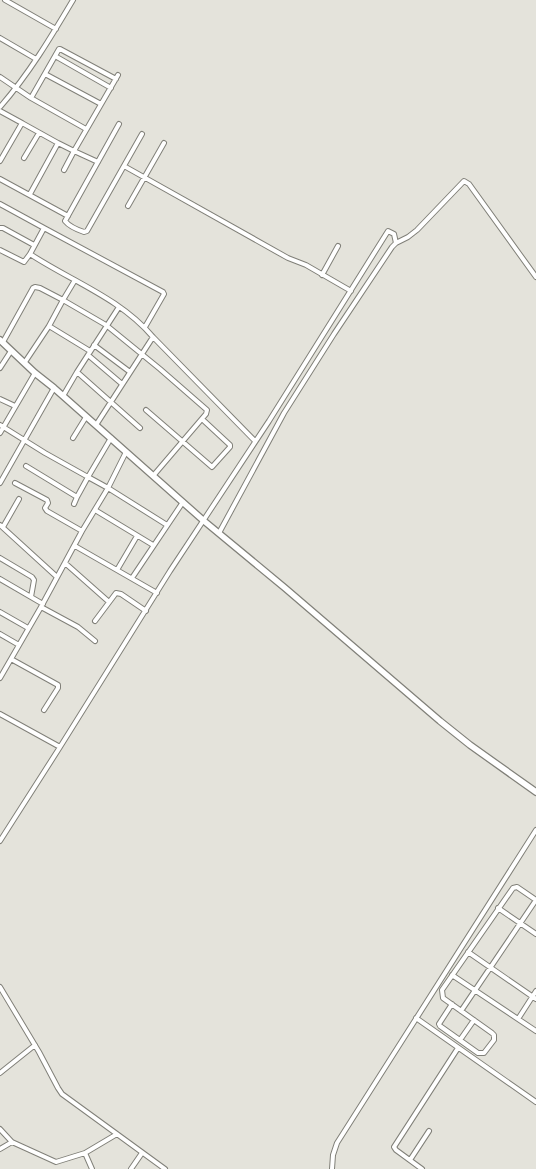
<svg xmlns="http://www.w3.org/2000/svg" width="536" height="1169" viewBox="0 0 536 1169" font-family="Karla,sans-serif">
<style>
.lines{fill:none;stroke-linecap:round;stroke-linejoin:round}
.minor-casing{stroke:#818079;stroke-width:6}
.tertiary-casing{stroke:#818079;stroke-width:8}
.minor{stroke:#fff;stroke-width:4}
.tertiary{stroke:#fff;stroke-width:5.5}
</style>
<rect width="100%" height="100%" fill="#e4e3db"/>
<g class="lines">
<g class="minor-casing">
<path id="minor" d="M5 0 56 29
M0 38 36 59
M55 56 59 49H60L116 79
M45 74 101 104
M0 77 31 98 86 129
M31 98 55 56 111 88
M0 107C29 74 51 37 73 0
M0 111 22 123
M119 124 65 221C69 226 78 230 84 232L87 231 142 134
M24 158 39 133
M0 161 22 123 58 143 74 151 118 75
M124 166 288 258 306 265 351 291
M64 170 74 151 98 162
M0 179 68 216
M30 194 58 143
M0 204 44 228 30 254C71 281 120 298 153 337
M128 206 164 143
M0 228H3L34 245
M44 228 163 292 164 294 145 327
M0 250 24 262 30 254
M322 275 338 246
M3 342 33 288 35 287 40 288 63 300 75 280
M94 345 130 372
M90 351 49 326 63 300 106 325 160 369 207 410 206 414 153 476
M88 355 122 384
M25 362 49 326
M0 368 11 351
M77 372 140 428
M63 396 77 372 119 307
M0 399 15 406
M146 410 212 467 230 447V445L202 419
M0 425 45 453 88 477 111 438
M96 425 153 337 255 441
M0 433 35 373
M73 438 86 417
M26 466 77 497
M0 483 54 388
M15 483 47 500 48 503 45 508 47 511 82 531
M74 504 77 497 88 477 108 488 167 525
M95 510 153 545
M0 525 57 577
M3 527 19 499
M219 533 284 413 334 334 392 247 396 243 408 237 417 230 464 181 469 184 536 277
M75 546 157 593
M0 558 32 577 34 580 31 597
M65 563 109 602
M117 570 137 536
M132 578 183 502
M0 579 43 604
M41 607 78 627 95 641
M0 612 28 628
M95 621 116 593 121 594 146 611
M0 634 19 645
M11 659 58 685V688L44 710
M0 678 41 607 82 531 108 488 126 452
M0 714 60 747
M0 841 60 747 170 571 269 421 388 231 394 234 396 243
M498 908 536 934
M468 952 536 999
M452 975 536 1031
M0 987 39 1052 58 1088 62 1094 165 1169
M452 1004 439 1024 440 1026 478 1053H484L494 1040V1035L492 1033 443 998 442 990 513 888 517 887 536 900
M461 1011 536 900
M416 1018 536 1102
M518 1019 536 991
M460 1040 474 1020
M0 1073 35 1045
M0 1129 12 1142 56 1162 85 1153 117 1134
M0 1149 12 1142
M85 1153 92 1169
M410 1160 429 1131
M131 1169 142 1153
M332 1169 333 1155 337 1143 536 830
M422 1169 396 1150 394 1147 458 1048"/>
</g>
<g class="tertiary-casing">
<path id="tertiary" d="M0 340 35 373 54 388 204 521 285 588 440 721 470 745 536 792"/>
</g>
<use href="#minor" class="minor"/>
<use href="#tertiary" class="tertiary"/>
</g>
</svg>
